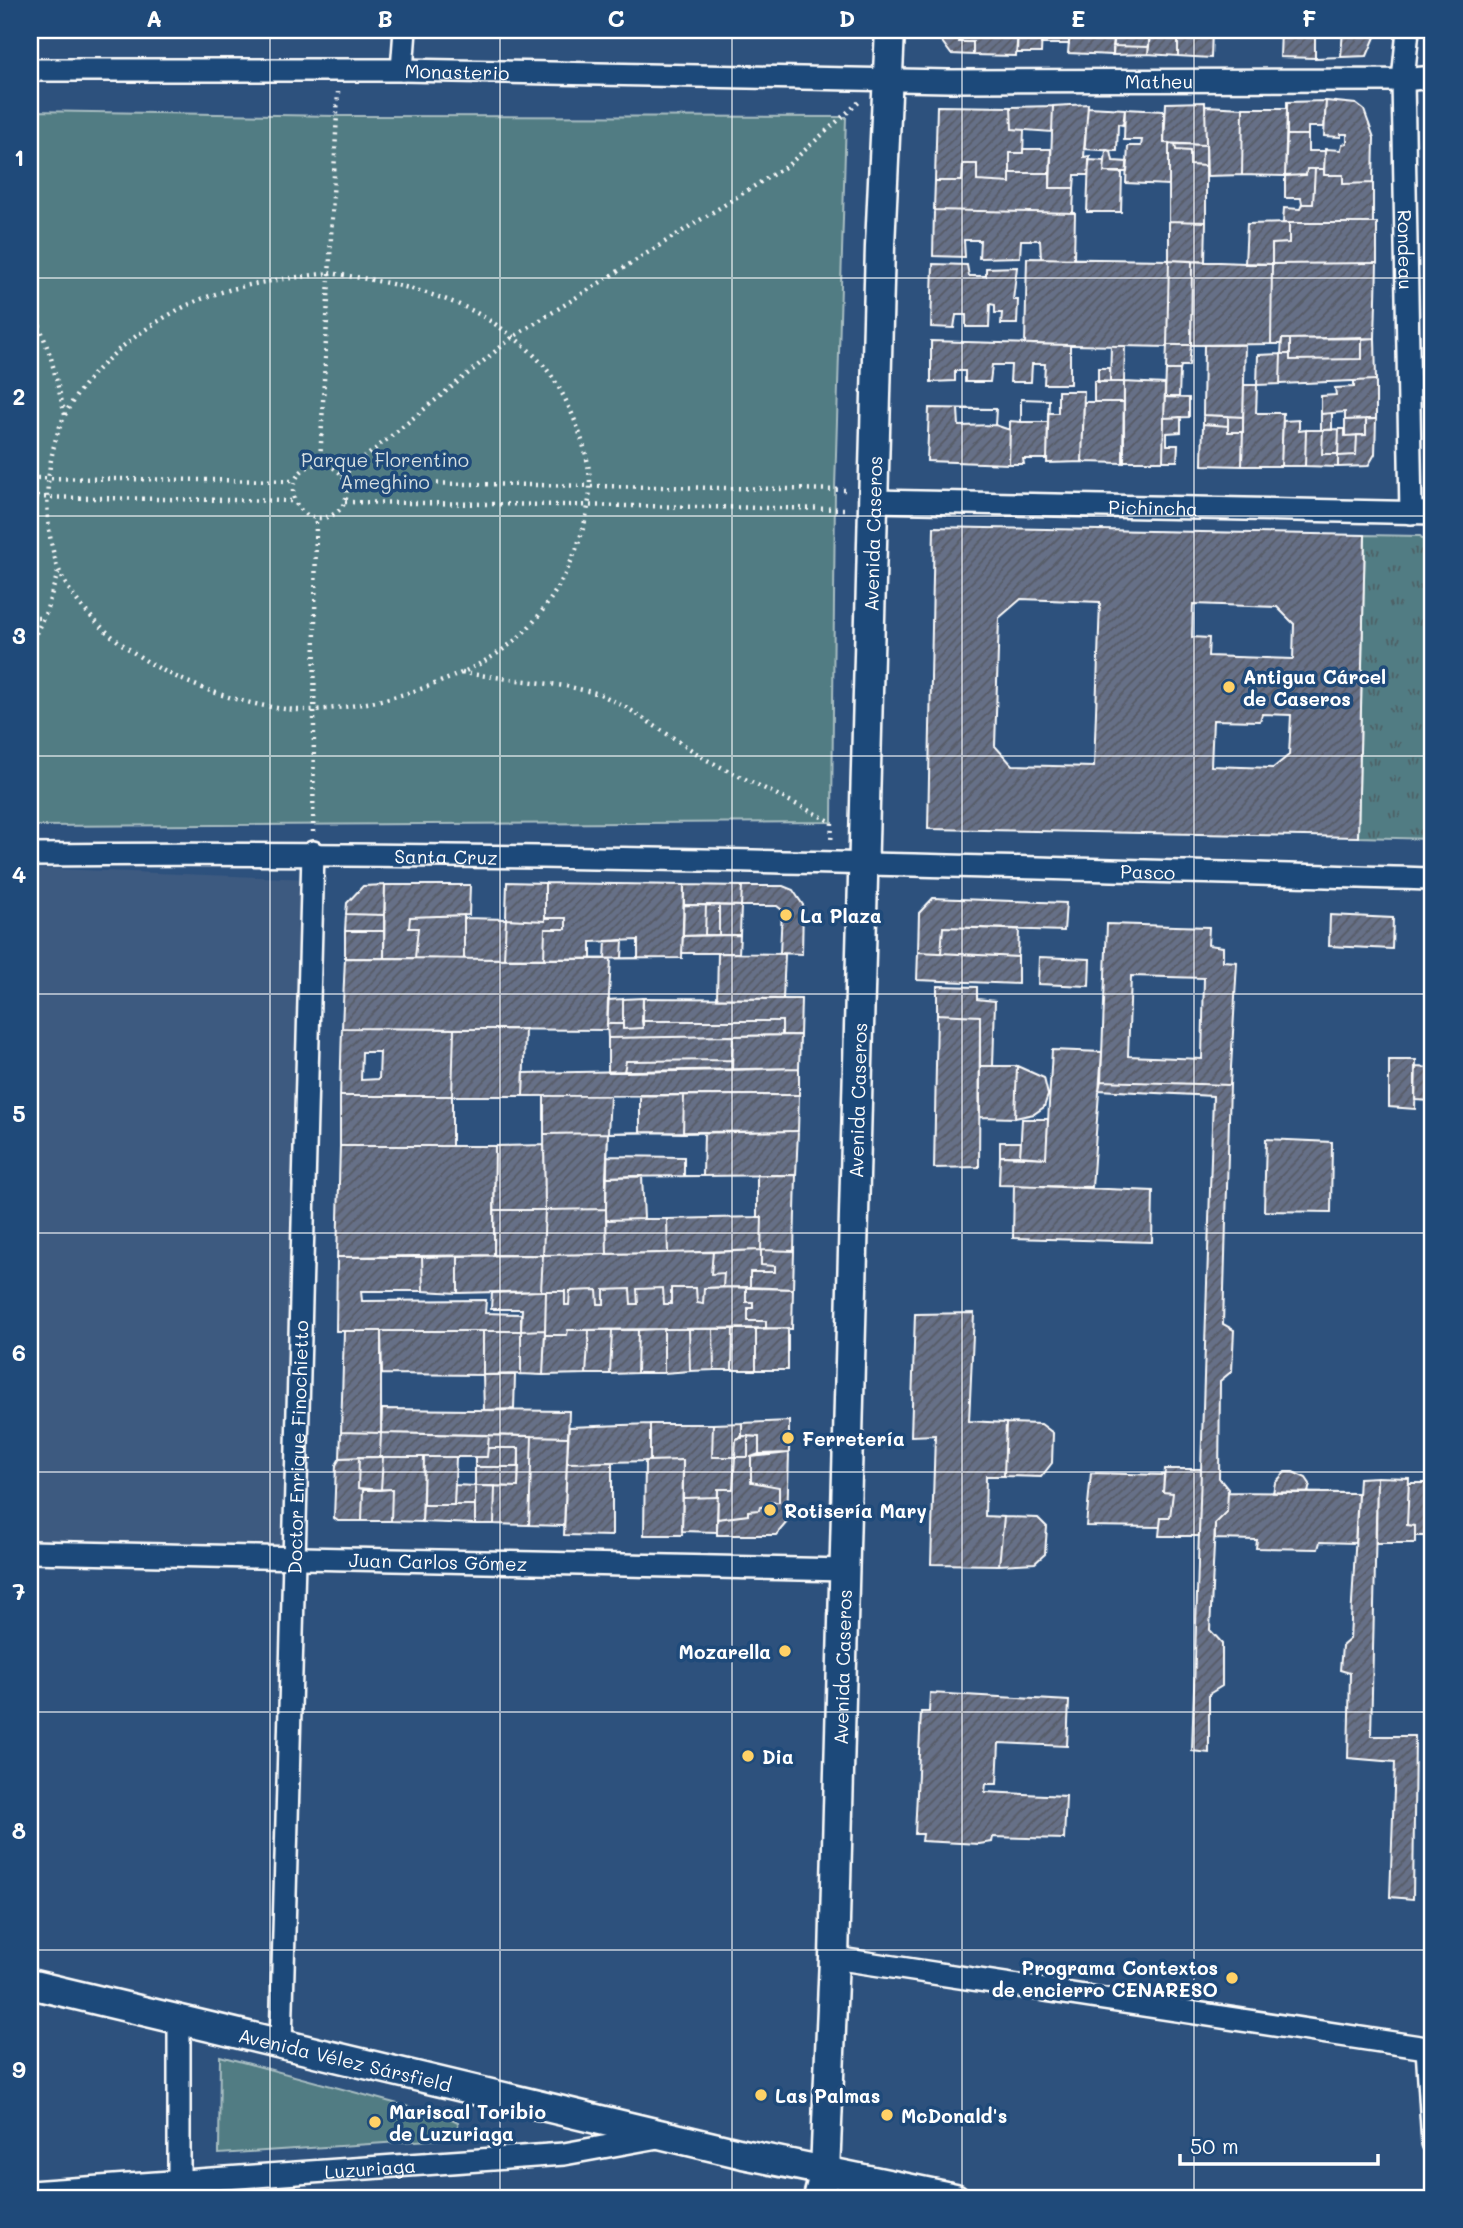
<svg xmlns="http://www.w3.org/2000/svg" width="1463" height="2228" viewBox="0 0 1463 2228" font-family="Mali,sans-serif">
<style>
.built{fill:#3e5a80}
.grass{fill:url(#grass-tufts);stroke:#a8bdc1;stroke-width:2}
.park{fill:#517b83;stroke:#a8bdc1;stroke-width:2}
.building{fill:url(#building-hatch);stroke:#fff;stroke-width:2;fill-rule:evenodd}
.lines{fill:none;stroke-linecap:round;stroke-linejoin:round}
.street-casing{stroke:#fff;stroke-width:26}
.secondary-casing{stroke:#fff;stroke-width:33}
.path{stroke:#fff;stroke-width:4.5;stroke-dasharray:2 5;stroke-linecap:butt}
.street{stroke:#1f4a7a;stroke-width:21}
.secondary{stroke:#1f4a7a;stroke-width:28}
.grid{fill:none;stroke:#fff;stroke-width:2;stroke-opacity:0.55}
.poi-dot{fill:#ffd166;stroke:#1f4a7a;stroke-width:2.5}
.labels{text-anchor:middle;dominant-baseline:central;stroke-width:7;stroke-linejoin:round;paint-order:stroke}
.street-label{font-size:19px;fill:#fff;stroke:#1f4a7a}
.park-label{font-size:19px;fill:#d4dee0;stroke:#1f4a7a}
.poi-label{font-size:19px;font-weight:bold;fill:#fff;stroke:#1f4a7a;text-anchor:start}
.neatline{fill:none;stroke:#fff;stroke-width:2.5}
.grid-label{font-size:23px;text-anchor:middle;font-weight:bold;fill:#fff}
</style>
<defs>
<pattern id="grass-tufts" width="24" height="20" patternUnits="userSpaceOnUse" patternTransform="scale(1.75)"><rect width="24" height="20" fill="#517b83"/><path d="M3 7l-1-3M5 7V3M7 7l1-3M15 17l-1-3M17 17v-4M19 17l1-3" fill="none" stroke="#4e6165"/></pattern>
<pattern id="building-hatch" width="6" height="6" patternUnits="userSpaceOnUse" patternTransform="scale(1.75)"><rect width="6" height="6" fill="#666f87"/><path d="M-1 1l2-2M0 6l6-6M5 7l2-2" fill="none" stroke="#565a64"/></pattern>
</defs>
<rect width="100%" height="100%" fill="#2d517d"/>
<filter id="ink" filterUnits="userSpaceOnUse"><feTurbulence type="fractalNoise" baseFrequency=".0143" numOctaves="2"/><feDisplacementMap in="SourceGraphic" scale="14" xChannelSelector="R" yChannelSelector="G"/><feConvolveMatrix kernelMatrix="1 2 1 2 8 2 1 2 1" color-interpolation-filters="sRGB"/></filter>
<g filter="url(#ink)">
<path class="built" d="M30 868 309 879 285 1548 30 1543Z"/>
<path class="grass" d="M1365 535 1420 536 1429 545 1433 839 1358 837Z"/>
<path class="park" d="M30 111 337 116 846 117 835 488 832 822 30 826Z
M220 2056 450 2118 458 2122 459 2134 445 2139 219 2154Z"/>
<path class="building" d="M940 30H959V42H973V55L951 54 940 39Z
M959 30H1018L1016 56 973 55V42H959Z
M1018 30H1042L1041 53H1017Z
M1042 30H1070L1069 44H1041Z
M1070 30H1115L1113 55 1068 53Z
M1115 30H1150L1149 47 1113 46Z
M1150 30H1178V56L1148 54Z
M1178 30H1212L1211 58 1178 56Z
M1281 30H1378L1367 56 1315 58 1280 57Z
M1315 30H1343L1341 57 1315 58Z
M1113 46 1149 47 1148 54 1113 55Z
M1326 101 1356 104 1364 110 1374 138 1373 183 1343 184V175H1324L1325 149 1341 150 1342 144 1347 143V134H1341V137L1324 136Z
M1326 101 1324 127H1308V135H1287V102Z
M1205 102 1206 145 1164 143 1166 103Z
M1088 104 1084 157 1090 156 1088 175H1075L1074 188H1050L1053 106Z
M937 106 1011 107 1012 129 1024 130 1023 153H1010V183L977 181V164H963L962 181H935Z
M1053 106 1052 132 1012 129 1011 107Z
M1205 106 1243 108 1242 175 1207 176Z
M1088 107 1125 109 1123 125 1118 124 1117 151 1084 149Z
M1243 108H1287L1285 176 1242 175Z
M1125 109 1164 111V143H1169V185L1126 183 1128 146H1141L1142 140H1124Z
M1287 135H1308V151H1325L1324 169H1307L1306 175 1285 176Z
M1169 143 1175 144 1176 150 1190 151V165L1206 166V222L1169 221Z
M1175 144 1206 145V166L1190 165V151L1176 150Z
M1023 149H1051L1050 173H1010V153H1023Z
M1106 150 1111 151 1113 161 1128 162 1127 172H1104Z
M1089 160 1105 161 1104 172 1122 173 1121 212H1087Z
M963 164H977V181L1010 183V173H1050V188H1074L1073 213 934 210 935 181H962Z
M1307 169H1315L1313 204H1302L1301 198H1285V176L1306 175Z
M1315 169H1324V175H1343V184L1373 183V223H1283L1284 208 1300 209 1302 204H1313Z
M934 210 1075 213 1074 259 1041 258 1040 240H1021L1020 257 979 258 980 240H964L965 257 933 256Z
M1169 221 1206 222 1205 262 1169 260Z
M1289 223H1377V263L1272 264V244L1289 243Z
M1289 223V243L1272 244V264H1245L1247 224Z
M1027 258 1169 260 1167 347 1025 344Z
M1169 260 1192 261 1191 345H1167Z
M1192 261 1272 264 1271 344 1191 345Z
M1377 263 1375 338 1282 339 1281 344H1271L1272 264Z
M933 264 967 265 969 276H986V268L1017 267 1013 300H1018L1017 324H1001L1002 313H995V305L990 304 989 327H966V315H956L954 328 931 327Z
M1362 337V359L1290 360V339Z
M1375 338 1376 380 1280 384 1281 354H1290V360L1362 359V339Z
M1282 339H1290V354H1281Z
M931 341 1070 345V384H1044L1045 364H1032L1031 382H1010L1011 365H992L990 382H965V371H955V381L931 382Z
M1167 345H1191L1189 366H1181L1180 370H1166Z
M1204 345H1245L1243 417 1203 415Z
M1111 346H1125L1124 382H1110Z
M1281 354 1280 384 1257 385 1258 355Z
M1098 368H1110V382H1098Z
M1166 370H1180L1179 397H1165Z
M1376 380V419L1345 420V412L1321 414V396L1336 395 1335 388 1354 387V381Z
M1094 381 1124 382V402H1094Z
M1124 382 1165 384 1163 461H1123Z
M1244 385H1257L1256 413H1283L1281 466H1242Z
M1058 391H1084L1082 462 1047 463 1048 413H1058Z
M1165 397 1189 398V417L1164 418Z
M1021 399 1049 400 1047 459H1023L1024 464H1009L1010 421 1021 422Z
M1021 399 1049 400 1048 422H1021Z
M1084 402H1124V463L1082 462Z
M929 408 996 409 995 425 1010 430 1009 464 927 461Z
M958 409H996L995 425 959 426Z
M1332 413V430H1321V414Z
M1203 415 1228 416V426L1203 424Z
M1228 416 1243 417V432H1228Z
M1181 417V432L1167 433V445H1178L1177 461H1163L1164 418Z
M1366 419H1376L1375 454 1368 466 1338 467V456L1356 455 1357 435H1366Z
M1366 419V435L1345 436V420Z
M1299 420V431L1306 430 1305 466H1281L1283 421Z
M1203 424 1228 426V432H1243L1242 466 1202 465Z
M1339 429H1345V436L1357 435 1356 455 1338 456Z
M1339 429 1338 454H1322L1323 430Z
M1306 430H1323L1322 454H1338V467L1305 466Z
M934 527 1365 535 1358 837 928 829ZM1021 599 1100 602 1094 767 1012 765 995 746 999 618ZM1193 604 1277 607 1294 624 1293 659 1208 656 1209 638 1192 637ZM1262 714 1291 715 1289 755 1273 768 1211 766 1213 720 1260 721Z
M507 882 545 883V921L506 919Z
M545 883 684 885 682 958 544 959 545 929H566V918H545Z
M385 885H470L469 915 410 917 409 928H418L415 958H384Z
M385 885 384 915 346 914 347 903 363 886Z
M684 885 742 886 741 906 684 905Z
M742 886H783L793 890 803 905 802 954 780 953 782 910 777 906H741Z
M933 898 1066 903 1064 931 943 927 941 953 918 952 919 913Z
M684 905H706L705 935 683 936Z
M706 905H719V935H705Z
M719 905 741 906 740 935H719Z
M346 914 384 915V931H345Z
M464 915V959L415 958 418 928H409L410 917Z
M1330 915 1393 918 1392 949 1329 946Z
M464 918 506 919 504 959H464Z
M545 918H566V929H545L544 959H504L506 919 545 921Z
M1107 924 1209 927 1208 945 1223 947V961L1237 962 1230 1085 1101 1081Z
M943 927 1019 929 1018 957 941 953Z
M345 931H384V958H345Z
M740 935 739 953H682L683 936Z
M623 940 622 958 605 959 606 941Z
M638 940V958L591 959V942Z
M918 952 1018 957V984L917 980Z
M718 953 785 954 783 999H717Z
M1039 957 1090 959 1089 986 1038 984Z
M345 958 611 959 607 1030 342 1028Z
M1131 976 1204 978 1202 1059 1128 1056Z
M937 986 977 987V999L995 1001 993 1066H980V1016L937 1014Z
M643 998 801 999 800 1035H782V1021H642Z
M643 998V1028L623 1029V999Z
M623 999V1024H607L608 1000Z
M937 1014 980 1016 979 1167 934 1168Z
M642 1021H782V1035L608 1038 607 1024H623V1029L643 1028Z
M342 1028 454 1029 452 1096H340Z
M454 1029H525L523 1096H452Z
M800 1035 799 1068 732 1070 733 1036Z
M733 1036 732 1060 626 1061 624 1072H608V1038Z
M1052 1050 1102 1052 1092 1187 999 1185 1000 1156 1046 1158Z
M362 1052H380L379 1079 361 1080Z
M732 1060V1070L624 1072 626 1061Z
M1389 1060H1416L1415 1109 1389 1107Z
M980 1066H1017L1015 1118 980 1117Z
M1017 1066 1044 1078 1048 1095 1044 1107 1034 1114 1015 1118Z
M1415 1067 1433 1068V1101L1415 1100Z
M799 1068V1095L523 1096 524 1073Z
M1101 1081 1230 1085 1223 1324 1234 1330 1232 1371 1220 1381 1219 1478 1228 1489 1227 1512 1215 1524 1210 1630 1222 1643V1686L1209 1694V1753L1192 1751 1213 1096 1099 1090Z
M640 1095H684L683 1133 640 1132Z
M684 1095H799L798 1131 683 1133Z
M340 1096H452V1146H340Z
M544 1096H610L608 1133 544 1134Z
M1022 1119H1048L1046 1158 1020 1156Z
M798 1131 796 1175 606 1177 608 1133Z
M640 1132 704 1133 703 1176H684V1157L607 1156 608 1133Z
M608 1133 606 1209 545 1210 544 1134Z
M1266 1139 1332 1142 1331 1212 1264 1211Z
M1000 1142H1021L1020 1156H1000Z
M544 1145 545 1210H494L495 1146Z
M340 1146H495L494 1255 337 1257Z
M757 1175H796L794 1251 761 1250 762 1217H757Z
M642 1176 644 1219 606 1220V1177Z
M1014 1185 1153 1191 1152 1242 1013 1238Z
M606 1209 607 1254 543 1255 545 1210Z
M494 1210H545L543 1255H494Z
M757 1217H762L761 1250 668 1253 667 1219Z
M644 1219H667L668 1253 607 1254 606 1220Z
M761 1250V1265L775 1266V1272H750V1288L723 1287 724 1273 711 1274 713 1252Z
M761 1250 794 1251 793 1289 750 1288V1272H775V1266L761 1265Z
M713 1252 711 1274 724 1273 723 1287 704 1288 703 1304 697 1303 696 1288H671V1304H664L663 1288 637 1289 638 1304H631L630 1289 604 1290V1304H598L597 1290 570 1291 569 1305H565V1291H541L543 1255Z
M543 1255 541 1291 458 1293V1256Z
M458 1256V1293L423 1291 422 1257Z
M337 1257H422L423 1291H361L362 1301 486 1300 485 1313 521 1314V1331H336Z
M746 1287 793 1289 792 1329 766 1328V1321H748V1308H753V1302H746Z
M746 1287V1302H753V1308H748V1321H766V1328L568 1330 567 1335H545L546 1291H565V1305H569L570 1291 597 1290 598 1304H604V1290L630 1289 631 1304H638L637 1289 663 1288 664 1304H671V1288H696L697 1303 703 1304 704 1288Z
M541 1291H546L545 1330 521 1331 522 1309H491L492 1293Z
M974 1313 969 1421 1006 1423 1004 1476H986L985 1516 1004 1517 999 1565 931 1564 935 1435 911 1436 915 1314Z
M788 1328V1370H756V1329Z
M664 1329V1373H637L638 1330Z
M664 1329H689L690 1371 664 1373Z
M689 1329H713L714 1370 690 1371Z
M713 1329H733L732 1370H714Z
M733 1329H756V1370H732Z
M545 1330 543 1375 521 1374V1331Z
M568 1330H589L586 1374 543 1375 545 1335H567Z
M589 1330H612L610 1374H586Z
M612 1330H638L637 1373 610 1374Z
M344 1331H381V1433L341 1432Z
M381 1331H483V1375L382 1374Z
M483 1331H521V1374L483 1375Z
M483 1375H515L514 1409 484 1410Z
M382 1409 569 1411 568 1437 381 1433Z
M789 1421V1453L759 1454V1437L742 1436V1423Z
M742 1423V1438L736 1439 735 1457H712L713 1424Z
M1006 1423 1041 1424 1053 1433 1052 1463 1041 1477 1004 1476Z
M650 1424H713L712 1457H735L733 1489H718V1497L683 1498V1460L650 1461Z
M650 1424V1461L567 1463 569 1427Z
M341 1432 381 1433 380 1457 340 1458Z
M381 1433 489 1435 487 1457H380Z
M489 1435 532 1436 529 1525 494 1524 495 1486 518 1487 519 1448H488Z
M532 1436 568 1437 564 1526 529 1525Z
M742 1436H748V1457H735L736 1439Z
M748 1436 759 1437V1454L751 1457V1482L779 1487V1502L768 1503V1506L760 1507 759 1510 748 1511V1515L717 1519 718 1489H733L735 1457H748Z
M488 1448H519V1467H475V1457H487Z
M789 1453 787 1522 776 1535H717V1519L748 1515V1511L759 1510 760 1507 768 1506V1503L779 1502V1487L751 1482V1457Z
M359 1457 358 1488 363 1489 362 1521H338L334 1518 336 1465 340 1458Z
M359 1457H383L381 1490 358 1488Z
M383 1457H424L422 1522 391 1521 392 1489 381 1490Z
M424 1457H456L454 1505H423Z
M683 1460 682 1535H644L645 1461Z
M612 1462V1536L564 1535 567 1463Z
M475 1467H519L518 1487 475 1486Z
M1165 1469H1201L1199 1536H1159L1161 1517H1170L1173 1493 1163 1492Z
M1285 1472H1293L1306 1478 1310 1484 1308 1493H1273L1275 1483Z
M1091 1473 1164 1475 1163 1492 1173 1493 1170 1517H1161L1160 1527 1086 1526Z
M1377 1477 1371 1736H1415L1413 1899 1390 1897 1395 1762 1348 1758 1350 1673 1340 1670 1342 1646 1350 1639 1359 1478Z
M1377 1477 1409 1478 1407 1525 1415 1526V1543H1376Z
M1409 1483H1433V1536H1415V1526L1407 1525Z
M455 1485 475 1486V1505H454Z
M475 1486H495L494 1524H475Z
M392 1489 391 1521H362L363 1490Z
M1228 1492 1358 1493 1355 1543 1320 1542 1318 1549 1256 1548 1257 1540 1215 1539V1524L1227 1512Z
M718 1497 717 1532 682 1531 683 1498Z
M423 1505H475V1524L422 1522Z
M1004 1517 1038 1518 1047 1527 1045 1554 1035 1563 999 1565Z
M930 1693 1069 1701 1067 1746 999 1743 997 1784H986L985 1792 1066 1796 1064 1839 993 1837 992 1842 979 1844 922 1841 923 1834H915L921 1712H929Z"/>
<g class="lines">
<g class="street-casing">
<g id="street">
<path id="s1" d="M1408 30 1403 80 1411 513"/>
<path id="s2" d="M30 70H402L948 81 1403 80 1433 77"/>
<path d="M402 70 405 30"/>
<path id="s3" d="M873 501 1433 513"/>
<path id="s4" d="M30 855C498 851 965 866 1433 879"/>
<path id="s5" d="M30 1552 846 1570"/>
<path d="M834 1958 1433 2049"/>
<path id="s6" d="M281 2044 313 852"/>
<path d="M1427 2048 1433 2143"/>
<path id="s7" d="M30 2192 564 2154 658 2137"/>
<path d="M179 2198V2020"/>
</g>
</g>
<g class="secondary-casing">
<g id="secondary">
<path id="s8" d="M30 1984 743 2154 955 2198"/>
<path id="s9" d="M818 2198 825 2171 834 1958 880 246 890 30"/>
</g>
</g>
<path class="path" d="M329 273C378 280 426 289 471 310 496 323 526 344 544 366 567 393 591 452 590 487 588 537 559 597 524 632 477 679 375 708 310 710 258 712 178 684 136 654 106 634 73 604 59 570 41 525 44 454 67 411 90 368 137 331 180 309 227 284 278 280 329 273Z
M30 299 51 358 65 415
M293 491a27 27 0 1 1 54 0a27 27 0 1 1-54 0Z
M320 464 338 92
M342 476 513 337 788 165 859 102
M30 478 294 481
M346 482 848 490
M30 497 294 501
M345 502 847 509
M30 618H42
M30 646 46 612 59 569
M462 673 566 686 600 694 629 709 707 760 832 822 831 843
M313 832 316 518"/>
<use href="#street" class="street"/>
<use href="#secondary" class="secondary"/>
</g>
</g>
<path class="grid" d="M270 30V2198M500 30V2198M732 30V2198M962 30V2198M1194 30V2198M30 278H1433M30 516H1433M30 756H1433M30 994H1433M30 1233H1433M30 1472H1433M30 1712H1433M30 1950H1433"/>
<g class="poi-dot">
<circle cx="1229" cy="687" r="7"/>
<circle cx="786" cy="915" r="7"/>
<circle cx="788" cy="1438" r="7"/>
<circle cx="770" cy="1510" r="7"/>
<circle cx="785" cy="1651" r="7"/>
<circle cx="748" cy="1756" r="7"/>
<circle cx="1232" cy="1978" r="7"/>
<circle cx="761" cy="2095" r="7"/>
<circle cx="887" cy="2115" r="7"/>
<circle cx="375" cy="2122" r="7"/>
</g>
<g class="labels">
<g class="street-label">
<text stroke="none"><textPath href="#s2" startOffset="427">Monasterio</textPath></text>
<text stroke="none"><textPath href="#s2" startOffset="1129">Matheu</textPath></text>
<text stroke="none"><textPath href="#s1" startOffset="220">Rondeau</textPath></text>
<text stroke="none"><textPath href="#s3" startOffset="280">Pichincha</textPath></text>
<text stroke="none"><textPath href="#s9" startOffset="1666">Avenida Caseros</textPath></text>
<text stroke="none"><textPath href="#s4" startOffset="416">Santa Cruz</textPath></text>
<text stroke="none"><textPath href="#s4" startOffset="1118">Pasco</textPath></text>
<text stroke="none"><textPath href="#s9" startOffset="1099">Avenida Caseros</textPath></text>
<text stroke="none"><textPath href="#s6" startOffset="597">Doctor Enrique Finochietto</textPath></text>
<text stroke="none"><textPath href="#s5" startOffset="408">Juan Carlos Gómez</textPath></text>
<text stroke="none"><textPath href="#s9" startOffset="532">Avenida Caseros</textPath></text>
<text stroke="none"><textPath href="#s8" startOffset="324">Avenida Vélez Sársfield</textPath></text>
<text stroke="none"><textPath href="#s7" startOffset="341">Luzuriaga</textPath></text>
</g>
<g class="park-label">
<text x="385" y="459">Parque Florentino<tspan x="385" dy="22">Ameghino</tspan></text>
</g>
<g class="poi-label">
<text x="1243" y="676">Antigua Cárcel<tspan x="1243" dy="22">de Caseros</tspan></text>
<text x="800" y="915">La Plaza</text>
<text x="802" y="1438">Ferretería</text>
<text x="784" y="1510">Rotisería Mary</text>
<text x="771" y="1651" text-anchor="end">Mozarella</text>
<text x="762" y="1756">Dia</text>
<text x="1218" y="1967" text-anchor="end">Programa Contextos<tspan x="1218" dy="22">de encierro CENARESO</tspan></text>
<text x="775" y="2095">Las Palmas</text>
<text x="389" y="2111">Mariscal Toribio<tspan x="389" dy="22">de Luzuriaga</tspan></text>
<text x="901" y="2115">McDonald's</text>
</g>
</g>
<rect width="1463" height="2228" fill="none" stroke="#1f4a7a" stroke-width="77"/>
<path d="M1180 2154v10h198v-10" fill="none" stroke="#ffffff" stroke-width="3.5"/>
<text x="1190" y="2154" font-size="21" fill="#ffffff" stroke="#1f4a7a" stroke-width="5" paint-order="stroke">50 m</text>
<rect x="38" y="38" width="1386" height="2152" class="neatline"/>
<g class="grid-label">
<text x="154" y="27">A</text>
<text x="385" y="27">B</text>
<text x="616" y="27">C</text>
<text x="847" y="27">D</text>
<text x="1078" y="27">E</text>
<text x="1309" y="27">F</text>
<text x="19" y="166">1</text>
<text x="19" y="405">2</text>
<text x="19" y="644">3</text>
<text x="19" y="883">4</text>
<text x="19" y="1122">5</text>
<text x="19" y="1361">6</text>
<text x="19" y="1600">7</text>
<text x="19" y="1839">8</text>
<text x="19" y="2078">9</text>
</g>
</svg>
